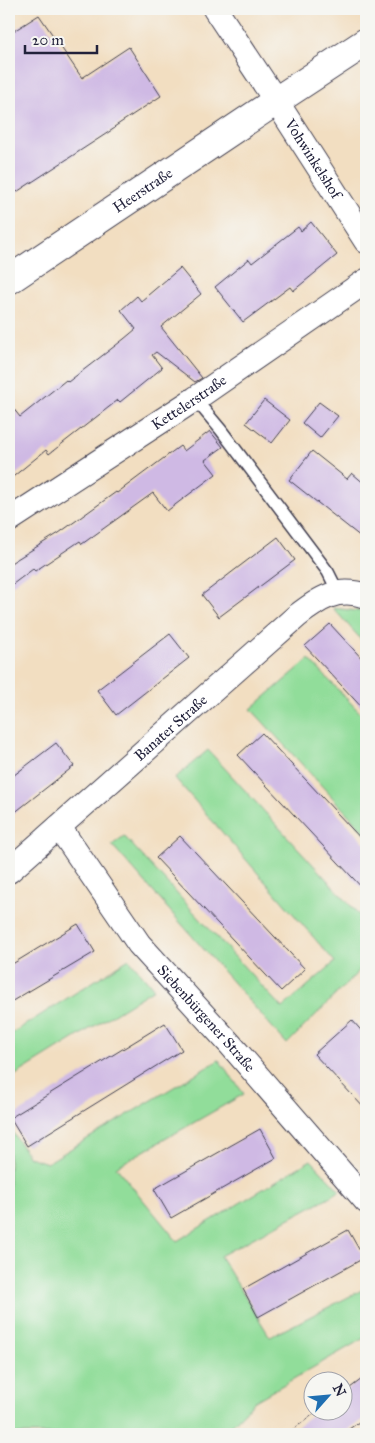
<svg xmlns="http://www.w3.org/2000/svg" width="375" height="1443" viewBox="0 0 375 1443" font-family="'IM FELL Great Primer',serif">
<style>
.green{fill:#91dd9a;stroke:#5a806a}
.building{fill:#cfb9e4}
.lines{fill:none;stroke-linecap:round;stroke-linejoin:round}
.lane-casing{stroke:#413e4f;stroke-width:14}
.street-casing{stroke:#413e4f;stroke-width:26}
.secondary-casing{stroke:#413e4f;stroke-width:30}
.lane{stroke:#fff;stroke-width:11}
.street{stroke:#fff;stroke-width:24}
.secondary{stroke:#fff;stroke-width:28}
.labels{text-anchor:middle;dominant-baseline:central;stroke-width:4.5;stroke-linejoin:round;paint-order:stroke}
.street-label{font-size:15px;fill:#22223b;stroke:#f6f6f2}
</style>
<rect width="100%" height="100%" fill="#f6f6f2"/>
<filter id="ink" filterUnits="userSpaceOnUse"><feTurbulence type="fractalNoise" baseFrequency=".02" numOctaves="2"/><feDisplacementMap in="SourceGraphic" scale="10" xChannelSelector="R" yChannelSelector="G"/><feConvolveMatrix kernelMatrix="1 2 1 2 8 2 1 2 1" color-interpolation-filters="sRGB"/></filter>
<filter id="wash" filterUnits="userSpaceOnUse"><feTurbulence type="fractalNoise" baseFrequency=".0096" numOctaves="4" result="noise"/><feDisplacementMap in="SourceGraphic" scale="20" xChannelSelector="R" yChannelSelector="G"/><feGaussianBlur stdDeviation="1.12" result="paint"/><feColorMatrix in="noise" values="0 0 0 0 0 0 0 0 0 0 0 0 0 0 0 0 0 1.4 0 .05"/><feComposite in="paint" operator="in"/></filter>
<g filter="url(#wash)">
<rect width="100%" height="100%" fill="#f2dec1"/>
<path class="green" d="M333 608 366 612V645Z
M309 659 366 719V834L251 709Z
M208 750 362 918 366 915V964L287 1044 112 845 124 836 282 1008 335 962 175 778Z
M129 959 154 989 9 1079V1035Z
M219 1060 244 1094 116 1167 177 1241 311 1160 340 1191 220 1256 270 1337 366 1288V1337L255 1401 231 1426 237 1434H9V1127L29 1157 47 1163Z"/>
<g id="blocks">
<path class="building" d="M39 15 82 78 129 47 161 96 114 127 115 128 9 197V34Z
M311 222 337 255 293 291 290 287 243 322 215 287 249 259 252 263 298 227 301 231Z
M180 268 201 294 161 327 202 378 195 382 156 352 152 355 162 368 120 402 118 400 49 454 46 450 9 480V403L20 417 66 380 68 382 124 339 136 329 121 310 137 296 141 301Z
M264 400 290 420 272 443 246 423Z
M319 402 338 416 320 438 302 423Z
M210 431 223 447 205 460 216 474 167 511 153 493 82 544 80 541 35 571 33 569 9 587V564L59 533 116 492 117 493 180 446 184 451Z
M312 451 347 479 352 473 366 485V541L289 480Z
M278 537 295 560 219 617 202 595Z
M330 624 366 663V712L305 646Z
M170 634 189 658 116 715 97 690Z
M262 733 366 844V892L238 755Z
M56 743 74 766 9 817V779Z
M180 836 305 969 281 991 156 858Z
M78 924 95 952 9 1003V966Z
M352 1020 366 1036V1110L314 1054Z
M165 1023 182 1050 27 1146 10 1118Z
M260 1129 276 1158 171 1218 154 1189Z
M348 1230 364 1258 258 1317 243 1289Z
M366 1376V1417L342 1434H287L319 1410H342V1394Z"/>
</g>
</g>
<g filter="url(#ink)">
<use href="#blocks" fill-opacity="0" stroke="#413e4f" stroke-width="1"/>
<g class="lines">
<g class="lane-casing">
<path id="lane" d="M195 399 221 430 328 572 338 592"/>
</g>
<g class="street-casing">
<g id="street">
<path id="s1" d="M215 9 276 101 366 241"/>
<path id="s2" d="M9 520 195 399 366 281"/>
<path id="s3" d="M59 827 139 944 230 1044 366 1201"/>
<path id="s4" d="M9 871 297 616C319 599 337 586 366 596"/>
</g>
</g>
<g class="secondary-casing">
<g id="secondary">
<path id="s5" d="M9 280 276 101 366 42"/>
</g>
</g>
<use href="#lane" class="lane"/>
<use href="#street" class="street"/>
<use href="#secondary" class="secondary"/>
</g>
</g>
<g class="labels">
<g class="street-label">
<text stroke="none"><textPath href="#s1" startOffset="179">Vohwinkelshof</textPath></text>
<text stroke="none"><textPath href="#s5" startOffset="161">Heerstraße</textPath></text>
<text stroke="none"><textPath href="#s2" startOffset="215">Kettelerstraße</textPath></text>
<text stroke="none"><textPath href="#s4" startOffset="216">Banater Straße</textPath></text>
<text stroke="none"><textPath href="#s3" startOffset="242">Siebenbürgener Straße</textPath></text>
</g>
</g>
<rect width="375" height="1443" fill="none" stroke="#f6f6f2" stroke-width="30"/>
<g transform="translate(328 1396) rotate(63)"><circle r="24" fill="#f6f6f2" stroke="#a1a1a9"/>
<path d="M0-4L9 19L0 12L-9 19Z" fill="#1f6fb2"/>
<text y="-8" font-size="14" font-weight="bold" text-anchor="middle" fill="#22223b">N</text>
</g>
<path d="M25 45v8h72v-8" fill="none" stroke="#22223b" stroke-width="2.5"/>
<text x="32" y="45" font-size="15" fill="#22223b" stroke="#f6f6f2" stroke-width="4" paint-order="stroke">20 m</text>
</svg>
